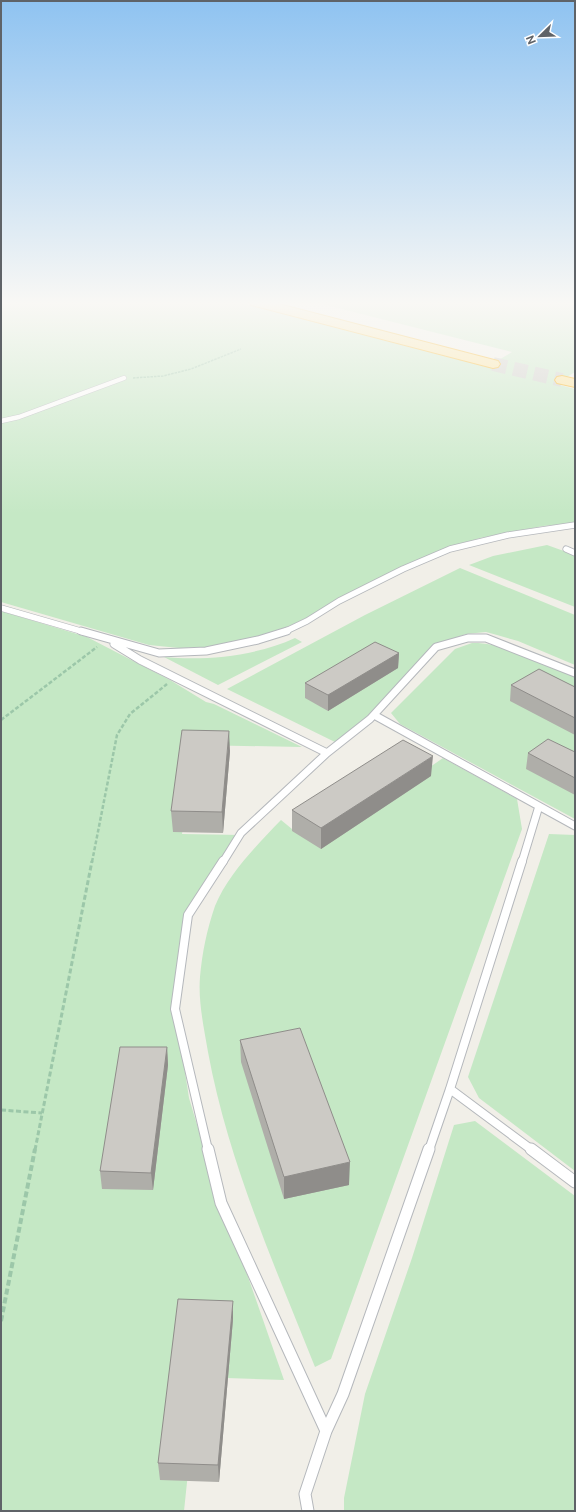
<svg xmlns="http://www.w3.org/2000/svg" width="576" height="1512" viewBox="0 0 576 1512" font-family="'Public Sans',sans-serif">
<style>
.green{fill:#c5e8c5}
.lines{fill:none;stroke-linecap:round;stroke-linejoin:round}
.highway-tunnel{stroke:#ccccc8;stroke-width:14;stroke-dasharray:14 7;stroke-linecap:butt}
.lane-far4-casing{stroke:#b5b8bc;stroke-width:5.5}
.lane-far3-casing{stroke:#b5b8bc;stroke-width:7}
.lane-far2-casing{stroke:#b5b8bc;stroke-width:9}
.lane-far1-casing{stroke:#b5b8bc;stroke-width:10}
.lane-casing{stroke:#b5b8bc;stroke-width:13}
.highway-casing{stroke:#f9ab00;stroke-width:2}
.path-far3{stroke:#9cc7a9;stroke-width:1.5;stroke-dasharray:2.5 1;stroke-linecap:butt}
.path-far2{stroke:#9cc7a9;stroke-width:2.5;stroke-dasharray:4 2;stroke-linecap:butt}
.path-far1{stroke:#9cc7a9;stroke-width:3;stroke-dasharray:5 2.5;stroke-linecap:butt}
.path{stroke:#9cc7a9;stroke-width:4;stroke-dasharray:6 3;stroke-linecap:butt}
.lane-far4{stroke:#fff;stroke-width:4.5}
.lane-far3{stroke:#fff;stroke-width:5.5}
.lane-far2{stroke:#fff;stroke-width:7}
.lane-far1{stroke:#fff;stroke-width:8}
.lane{stroke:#fff;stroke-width:11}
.highway{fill:#fde293;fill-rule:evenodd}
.wall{fill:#afaea9}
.shaded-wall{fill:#8f8d8a}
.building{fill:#cccac5;stroke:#8f8d8a}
</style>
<rect width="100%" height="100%" fill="#f1efe8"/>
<path class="green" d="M1 302H237L487 367 512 352 314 302H575V372L556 384 575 389V523L543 526 480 538 450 548 279 631 249 642 210 647 179 648 149 645 1 602Z
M547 545 575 555V607L469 565 493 556Z
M460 568 575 615V665L518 641 497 635 486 632 466 634 449 640 431 653 339 744 227 689 365 615Z
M1 611 87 637 170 680 206 702 214 704 302 747 195 745 182 834 241 835 187 921 176 1014 189 1098 210 1168 284 1380 198 1377 184 1511H1Z
M295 638 302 642 218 685 164 657C206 661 256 656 295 638Z
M472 643C503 642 547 664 575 677V819L400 724 391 713 455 649Z
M443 758 517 799 522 829 331 1359 315 1367C274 1264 228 1161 208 1052 204 1028 198 1002 200 977 202 953 207 929 215 906 228 874 257 845 281 820L292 829 407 783Z
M549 834 575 835V1171L479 1098 468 1077Z
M475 1121 575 1196V1511H344V1498L365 1394 412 1258 454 1125Z"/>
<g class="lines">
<path class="highway-tunnel" d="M493 364 562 380"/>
<g class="lane-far4-casing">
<path id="lane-far4" d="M1 421 19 417 124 378"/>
</g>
<g class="lane-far3-casing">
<path id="lane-far3" d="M566 549 575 553
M1 608 84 632
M284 632 307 621 339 601 403 569 450 549 508 535 575 525"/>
</g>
<g class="lane-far2-casing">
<path id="lane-far2" d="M81 631 159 653 206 651 258 640 287 631
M114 644 140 660 327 753
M374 715 575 826
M223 862 241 833 327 753 370 719 436 647 468 638H486L575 673
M522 862 539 806"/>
</g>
<g class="lane-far1-casing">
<path id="lane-far1" d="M450 1089 532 1150
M208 1150 175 1009 188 915 223 861
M429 1150 450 1089 522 861"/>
</g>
<g class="lane-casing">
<path id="lane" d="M208 1149 221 1203 326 1431 305 1494 308 1511
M531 1149 575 1182
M326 1431 343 1394 429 1149"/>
</g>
<g class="highway-casing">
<path id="highway" d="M249 302H271L498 361 500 364 498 367 493 368 251 305Z
M562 376 575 379V387L557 383 555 380 557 377Z"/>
</g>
<path class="path-far3" d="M133 378 163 376 191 369 241 349"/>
<path class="path-far2" d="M1 720 97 647
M92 862 117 735 130 714 167 684"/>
<path class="path-far1" d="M1 1110 42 1113
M35 1150 92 861"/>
<path class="path" d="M1 1321 35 1149"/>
<use href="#lane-far4" class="lane-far4"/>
<use href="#lane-far3" class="lane-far3"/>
<use href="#lane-far2" class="lane-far2"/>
<use href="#lane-far1" class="lane-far1"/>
<use href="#lane" class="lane"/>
<use href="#highway" class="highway"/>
</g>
<path class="wall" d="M399 653 398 668 328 711 305 698V683Z
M511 685 575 687V735L510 701Z
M230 751 223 833 173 832 171 811Z
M575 752V795L526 769 528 753Z
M431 776 321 849 292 831V810Z
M240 1040 349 1185 284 1199 241 1062Z
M167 1047 168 1065 153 1190 102 1189 100 1171Z
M233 1319 219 1482 160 1480 158 1463Z"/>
<path class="shaded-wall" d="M399 653 398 668 328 711V695Z
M229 731 230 751 223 833 222 812Z
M433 756 431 776 321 849V828Z
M167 1047 168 1065 153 1190 151 1173Z
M350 1162 349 1185 284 1199V1177Z
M233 1301V1319L219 1482 218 1465Z"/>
<path class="building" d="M375 642 399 653 328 695 305 683Z
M539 669 575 687V718L511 685Z
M182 730 229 731 222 812 171 811Z
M548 739 575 752V778L528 753Z
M403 740 433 756 321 828 292 810Z
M300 1028 350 1162 284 1177 240 1040Z
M120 1047H167L151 1173 100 1171Z
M178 1299 233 1301 218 1465 158 1463Z"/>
<linearGradient id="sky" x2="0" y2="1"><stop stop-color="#8fc3f1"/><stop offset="0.59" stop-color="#f9f8f5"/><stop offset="1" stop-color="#f9f8f5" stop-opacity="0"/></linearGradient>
<rect width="576" height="514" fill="url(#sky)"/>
<rect width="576" height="1512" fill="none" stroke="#5f6368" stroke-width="4"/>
<g transform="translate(540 36) rotate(247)" stroke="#ffffff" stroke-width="3" paint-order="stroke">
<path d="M0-3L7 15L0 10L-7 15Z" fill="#5f6368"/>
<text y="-6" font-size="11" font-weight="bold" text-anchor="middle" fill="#5f6368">N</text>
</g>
</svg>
